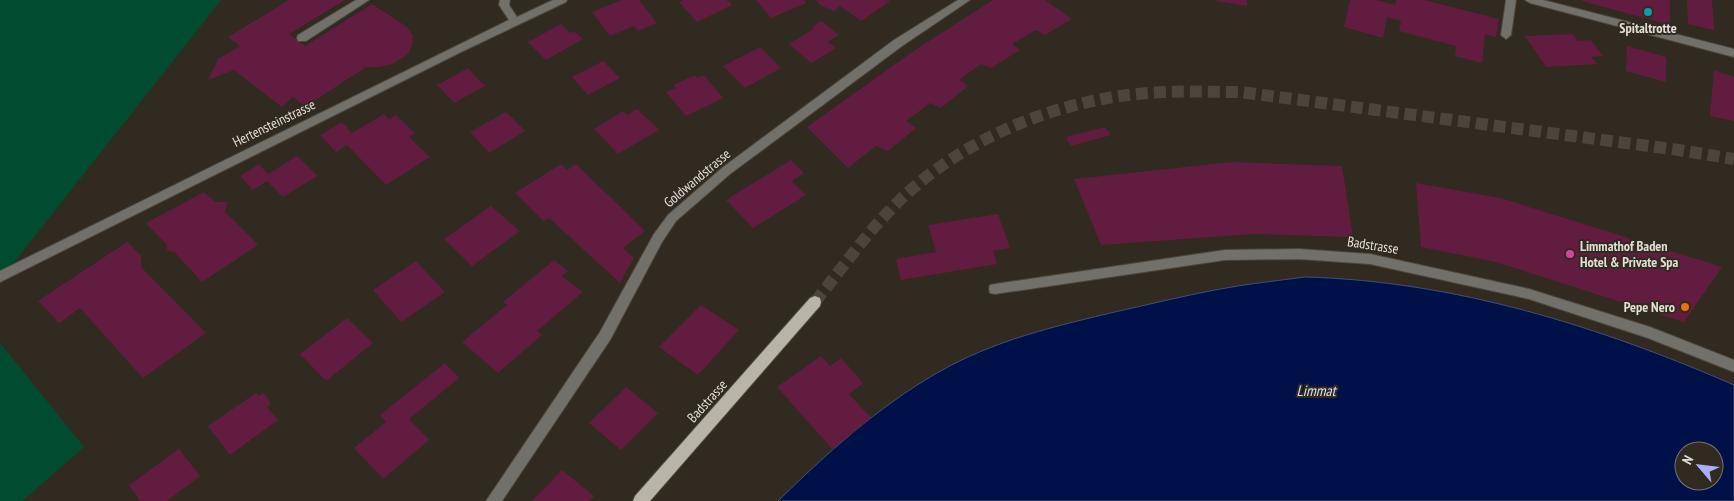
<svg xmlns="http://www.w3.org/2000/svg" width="1734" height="501" viewBox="0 0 1734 501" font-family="'PT Sans Narrow',sans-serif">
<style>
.green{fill:#014c31}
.water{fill:#00114a;stroke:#444e75;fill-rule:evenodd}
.building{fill:#621c40}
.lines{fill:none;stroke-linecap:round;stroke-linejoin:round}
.major-tunnel{stroke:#4c453c;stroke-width:12;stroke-dasharray:12 6;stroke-linecap:butt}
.minor-casing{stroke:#4d473d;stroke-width:2}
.major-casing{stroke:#4d473d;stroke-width:2}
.minor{fill:#72706a;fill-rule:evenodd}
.major{fill:#b8b4a8;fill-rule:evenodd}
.culture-dot{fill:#0f9aa8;stroke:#312a20;stroke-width:2}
.hotel-dot{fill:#d1479c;stroke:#312a20;stroke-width:2}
.food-dot{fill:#e8710a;stroke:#312a20;stroke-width:2}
.labels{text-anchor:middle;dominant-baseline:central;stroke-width:4;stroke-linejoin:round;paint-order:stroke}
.poi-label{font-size:14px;font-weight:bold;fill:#e3ded8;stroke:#312a20}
.street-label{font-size:14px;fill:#e3ded8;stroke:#312a20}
.water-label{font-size:15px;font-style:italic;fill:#d6e0f3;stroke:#312a20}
</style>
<rect width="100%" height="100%" fill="#312a20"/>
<path class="green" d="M0 0H221L0 280Z
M0 343 84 447 22 501H0Z"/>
<path class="water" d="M1305 277C1454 281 1598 326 1734 385V501H778C826 454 878 407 937 373 994 340 1056 326 1119 311 1151 304 1183 296 1215 290 1245 284 1275 281 1305 277ZM1684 451H1714V481H1684Z"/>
<path class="building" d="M289 0H345L289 34 305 46 372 4 407 27 413 36 412 45 407 55 394 63 380 67H366L305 107 293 97 282 107 234 70 208 80 218 59 240 46 228 37Z
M622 0H639L657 23 638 31 634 26 610 36 592 12Z
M684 0H727L732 5 697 22 679 2Z
M756 0H804L806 3 771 18Z
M816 0H888L890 1 861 21 840 6 834 11 820 5Z
M993 0H1045L1072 19 1045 35 1036 30 1012 44 1020 50 991 68 981 64 959 80 968 86 941 108 930 103 906 121 916 128 888 151 876 146 848 168 807 127 915 50Z
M1216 0H1247V6L1216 1Z
M1350 0H1376L1395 5 1396 0H1424L1499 19 1496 37 1485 34 1482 63 1455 56 1456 46 1399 31 1401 21 1387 17 1383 38 1344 27Z
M1582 0H1670V25L1582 1Z
M1687 0H1712L1714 30 1688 24Z
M821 21 839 35 828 42 836 48 811 63 789 44 814 29 812 27Z
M561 24 570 33 574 31 583 39 546 60 528 42Z
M1573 34 1578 41 1591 40 1603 56 1591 57 1597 64 1546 67 1525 36Z
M1627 46 1666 57V82L1626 71Z
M760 47 781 68 745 88 723 66Z
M603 61 620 78 588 95 572 77Z
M468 68 485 86 454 103 437 85Z
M1714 70 1734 77V121L1710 116Z
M695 75 697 78 704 75 723 98 686 116 666 92 676 88 673 85Z
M637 109 659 130 618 154 594 129 623 111 627 115Z
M506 112 525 131 489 153 470 132Z
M384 114 389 119 396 115 415 133 409 137 430 157 386 185 347 145 336 152 320 135 342 122 352 133Z
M1105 127 1111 135 1071 146 1066 137Z
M297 156 317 176 283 197 267 181 253 190 240 176 259 164 268 174Z
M791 160 804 173 792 181 806 195 753 228 726 200Z
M1232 162 1342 166 1353 237 1253 234 1101 245 1074 179Z
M561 164 567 170 576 164 645 231 623 248 634 258 620 283 549 218 544 221 515 193Z
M1416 183 1500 198 1722 267 1684 322 1496 262 1421 247Z
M204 192 215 202H228L225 212 258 245 202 282 174 252 167 250V245L146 223Z
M491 206 520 231 472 266 444 239Z
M998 214 1010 248 993 251 997 264 901 280 896 259 936 252 928 225Z
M127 242 141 256V267L206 333 143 378 80 308 59 323 38 301Z
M554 260 568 271 562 276 583 292 537 331 542 335 498 373 462 342 507 305 503 302Z
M416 261 445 292 401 322 373 290Z
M701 305 739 330 698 375 659 347Z
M347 318 373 343 326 381 300 354Z
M821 356 830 366 841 358 863 383 849 394 871 418 832 449 777 387Z
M445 363 459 378 409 419 429 440 383 479 354 448 386 422 380 415Z
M626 387 658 413 621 450 589 423Z
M256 393 259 396 263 393 271 403 267 407 278 420 230 455 208 426Z
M179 449 200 476 167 501H140L129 485Z
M562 470 594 496 589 501H532Z"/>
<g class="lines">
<path class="major-tunnel" d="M815 302C842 268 868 231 900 200 962 140 1052 102 1138 94 1172 90 1206 92 1240 92L1679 150 1734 159"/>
<g class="minor-casing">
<path id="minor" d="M356 0H369L306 41H298L297 38 298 35Z
M500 0H510L509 5 517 17 553 0H567L566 2 461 52 0 282V271L509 20 499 5Z
M958 0H970L902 46 730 174 676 221 662 242 610 340 502 501H486L600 332 654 234 668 215 722 168 894 40Z
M1506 0H1516L1511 35 1506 39 1501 35Z
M1525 0H1543L1734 49V57L1530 3Z
M1299 249 1370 254 1529 289 1650 327 1734 360V372L1648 338 1529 299 1370 264 1299 259 1225 260 995 294 990 293 989 289 990 285 995 284 1225 250Z"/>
</g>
<g class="major-casing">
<path id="major" d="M815 296 820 298 821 302 820 306 650 501H633L635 496 810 298Z"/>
</g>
<use href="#minor" class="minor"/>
<use href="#major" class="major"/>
</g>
<circle class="culture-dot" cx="1648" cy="12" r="5"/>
<circle class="hotel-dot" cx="1570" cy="254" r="5"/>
<circle class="food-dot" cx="1685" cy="307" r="5"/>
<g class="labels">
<g class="poi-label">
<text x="1648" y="28">Spitaltrotte</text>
<text x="1580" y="246" text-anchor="start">Limmathof Baden<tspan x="1580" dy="16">Hotel &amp; Private Spa</tspan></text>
<text x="1675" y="307" text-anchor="end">Pepe Nero</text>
</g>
<g class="street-label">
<text transform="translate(274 123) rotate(-26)">Hertensteinstrasse</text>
<text transform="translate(697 178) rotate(-40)">Goldwandstrasse</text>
<text transform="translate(1373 245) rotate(9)">Badstrasse</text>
<text transform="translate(707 401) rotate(-48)">Badstrasse</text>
</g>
<g class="water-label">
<text x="1316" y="390">Limmat</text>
</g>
</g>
<g transform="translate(1699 466) rotate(298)"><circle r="24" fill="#312a20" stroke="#78726a"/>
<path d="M0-4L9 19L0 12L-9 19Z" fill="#abaffb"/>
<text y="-8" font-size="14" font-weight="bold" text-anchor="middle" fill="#e3ded8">N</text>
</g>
</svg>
